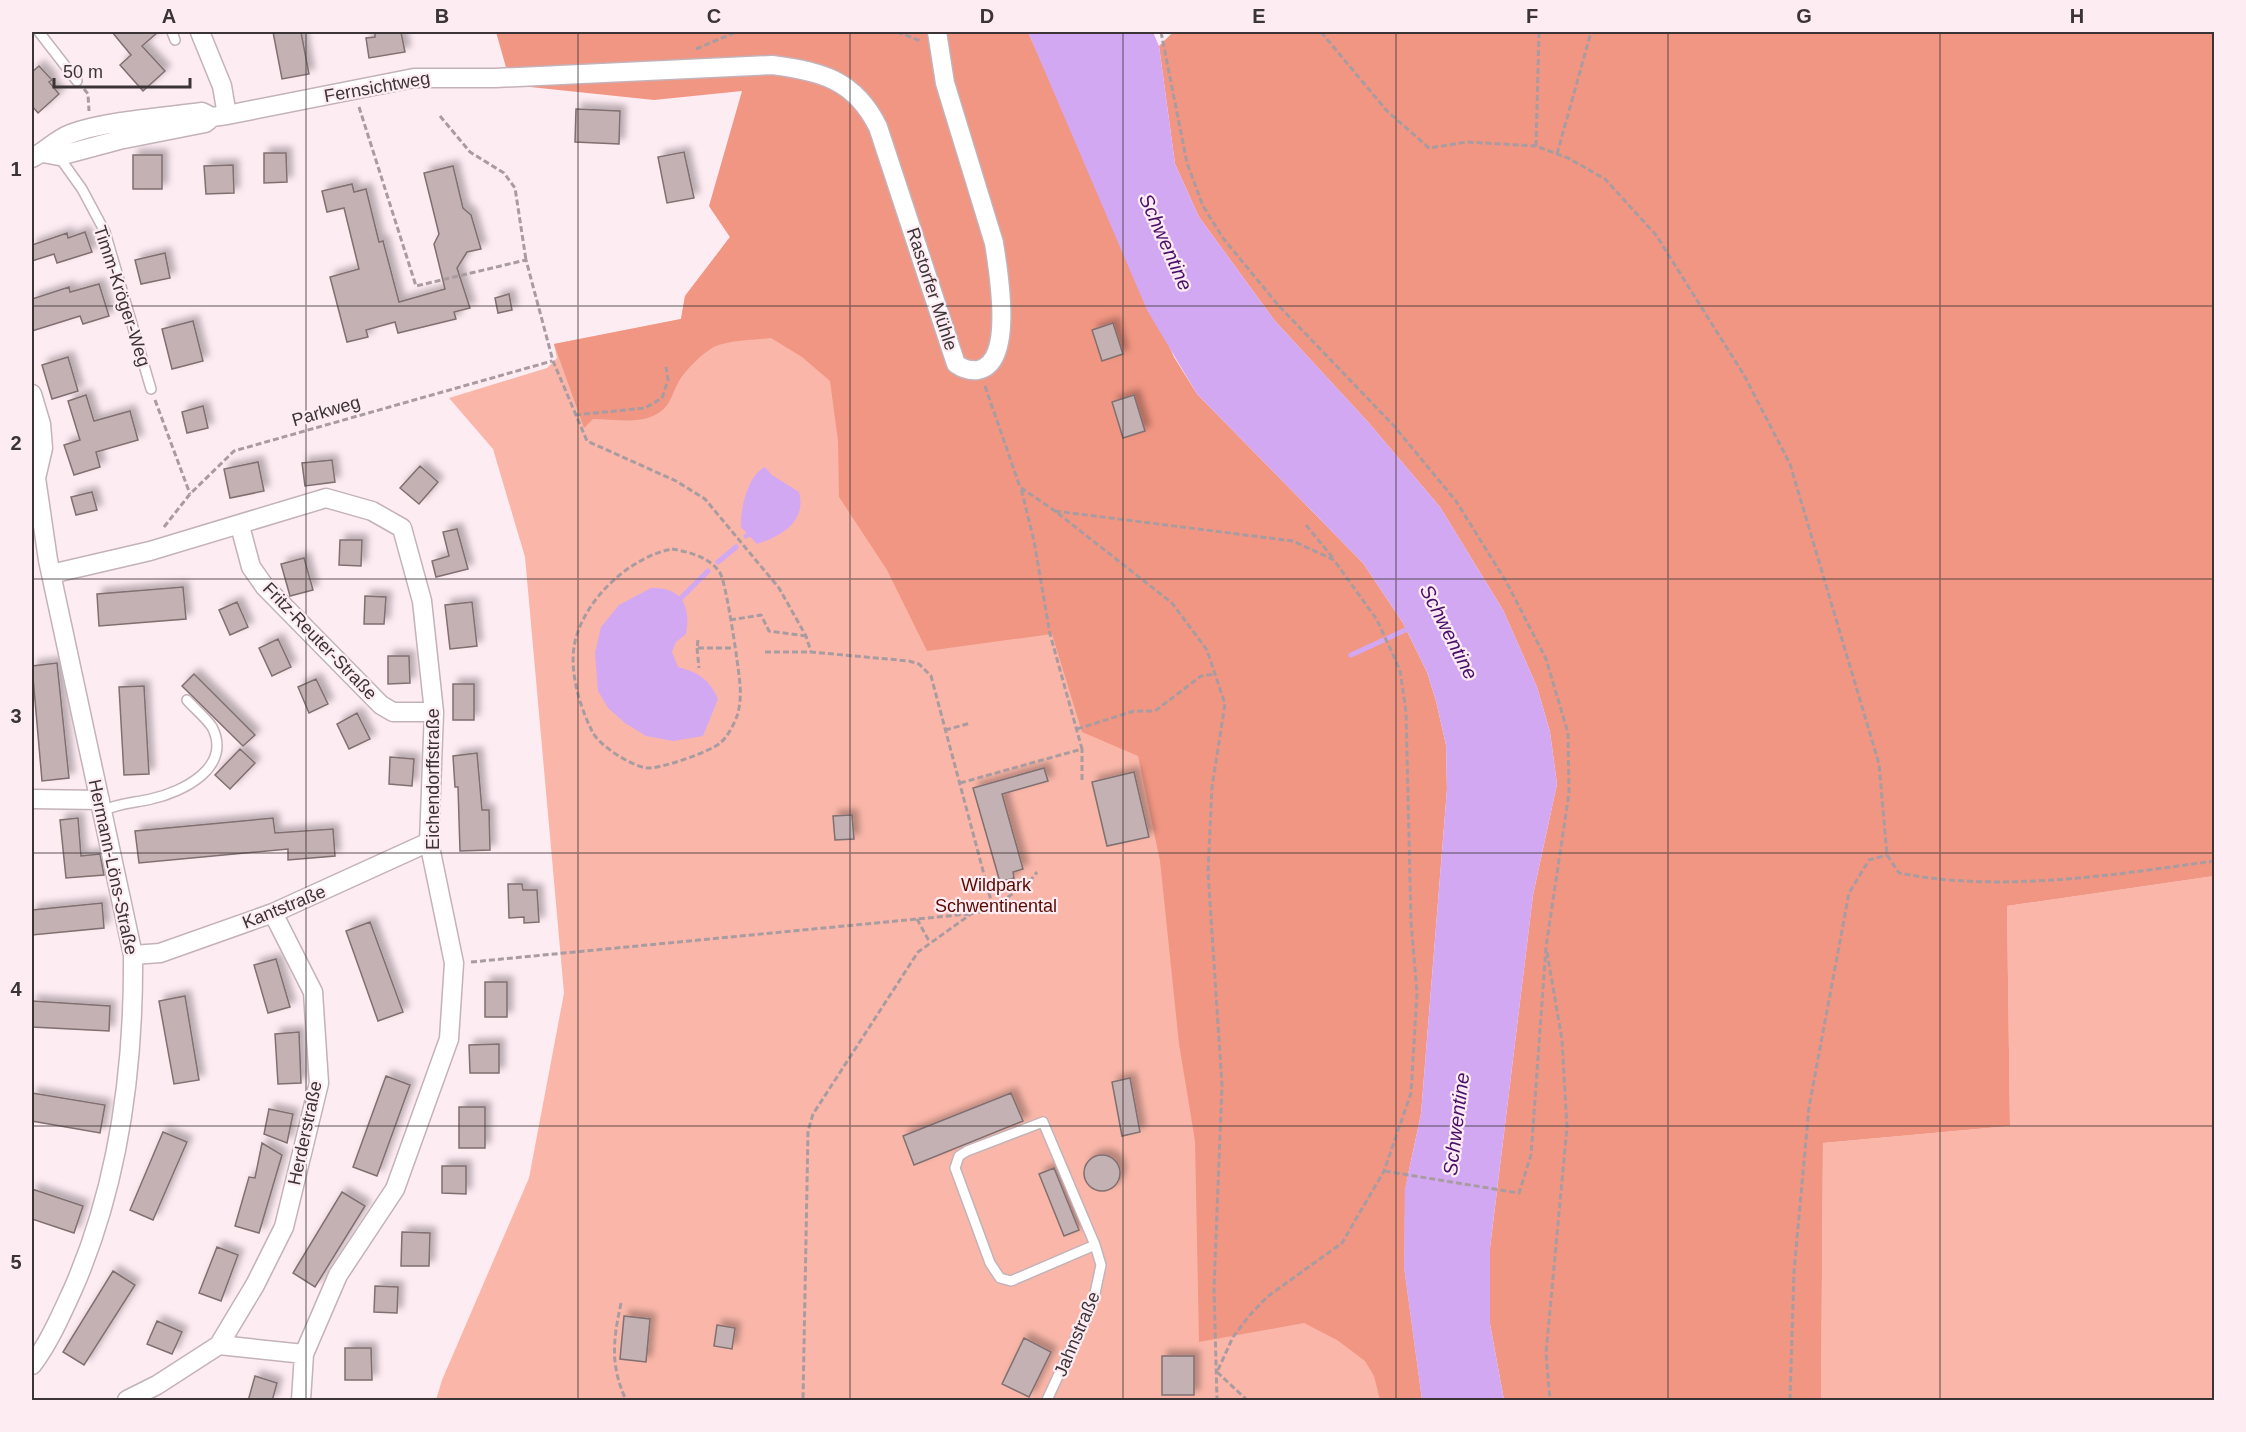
<svg xmlns="http://www.w3.org/2000/svg" width="2246" height="1432" viewBox="0 0 2246 1432" font-family="Arial,sans-serif">
<style>
.green{fill:#fab7a9}
.forest{fill:#f19683}
.water{fill:#d3a8f3}
.lines{fill:none;stroke-linecap:round;stroke-linejoin:round}
.stream{stroke:#d3a8f3;stroke-width:5}
.building{fill:#c4b1b3;stroke:#806f70;stroke-width:1.5;filter:url(#shadow)}
.lane-casing{stroke:#c4b2b9;stroke-width:12}
.street-casing{stroke:#c4b2b9;stroke-width:21}
.path{stroke:#a99ca1;stroke-width:3;stroke-dasharray:6 3;stroke-linecap:butt}
.lane{stroke:#fff;stroke-width:9}
.street{stroke:#fff;stroke-width:18}
.grid{fill:none;stroke:#3b3437;stroke-width:1.5;stroke-opacity:0.55}
.labels{text-anchor:middle;dominant-baseline:central;stroke-width:4.5;stroke-linejoin:round;paint-order:stroke}
.street-label{font-size:18px;fill:#3b3437;stroke:#feecf3}
.park-label{font-size:18px;fill:#5b0800;stroke:#feecf3}
.water-label{font-size:20px;font-style:italic;fill:#4a1069;stroke:#feecf3}
.neatline{fill:none;stroke:#3b3437;stroke-width:2}
.grid-label{font-size:20px;text-anchor:middle;font-weight:bold;fill:#3b3437}
</style>
<defs>
<filter id="shadow"><feDropShadow dx="5.5" dy="-5.5" stdDeviation="3" flood-color="#0004"/></filter>
</defs>
<rect width="100%" height="100%" fill="#feecf3"/>
<path class="green" d="M709 206 1427 672 1404 1267 1422 1400H436L442 1380 529 1178 564 993 525 557 493 449 449 398 547 368 557 358 554 344 681 319 685 296 730 237Z
M2214 876V1400H1821L1823 1143 2010 1126 2007 906Z"/>
<path class="forest" d="M496 32H1028L1174 357 1197 394 1363 563 1403 623 1427 672 1436 701 1446 745 1447 789 1421 1114 1405 1189 1404 1267 1422 1400H1380L1374 1376 1365 1361 1337 1340 1304 1323 1199 1342 1195 1141 1179 1044 1160 861 1138 756 1082 732 1052 634 927 651 887 570 839 497 838 441 830 381 802 357 771 338C754 340 731 340 716 346 703 352 683 372 677 385 670 399 670 408 653 416 635 424 612 419 593 419L584 428 554 344 681 319 685 296 730 237 709 206 742 91 654 100 511 85Z
M1173 32H2214V876L2007 906 2010 1126 1823 1143 1821 1400H1504L1490 1324V1248L1533 895 1557 784 1550 732 1537 687 1503 610 1440 507 1368 422 1275 321 1199 217 1175 164 1159 46Z"/>
<path class="water" d="M1028 32H1153L1159 46 1175 164 1199 217 1275 321 1368 422 1440 507 1503 610 1537 687 1550 732 1557 784 1533 895 1490 1248V1324L1504 1400H1422L1404 1267 1405 1189 1421 1114 1447 789 1446 745 1436 701 1427 672 1403 623 1363 563 1197 394 1147 310Z
M765 467 772 475 799 492C807 521 782 536 757 544L741 527C740 509 748 475 765 467Z
M651 588C682 587 691 606 686 634L676 642 672 652 678 667C698 672 710 680 718 699L703 736 673 741 646 736 625 723 608 708 598 691 595 653 601 627 619 605Z"/>
<g class="lines">
<path class="stream" d="M746 536 749 534
M718 562 736 547
M681 598 708 571
M1351 655 1412 627"/>
</g>
<path class="building" d="M112 32H158L142 46 165 71 143 91 120 65 131 55Z
M273 32H301L309 74 282 79Z
M375 32H401L405 52 369 58 366 38 375 37Z
M39 66 52 80 49 82 59 94 38 113 32 106V72Z
M576 109 620 111 619 144 575 142Z
M684 152 694 198 667 203 658 157Z
M264 153H286L287 182 264 183Z
M133 155H162V189H133Z
M233 165 234 193 206 194 204 166Z
M453 166 463 208 471 215 481 249 467 252 457 268 470 308 454 312 456 319 398 333 395 322 366 330 368 337 347 342 330 277 359 269 344 208 327 212 322 191 352 184 354 192 366 189 379 242 383 241 399 302 445 289 434 244 439 234 424 173Z
M85 232 92 252 57 263 54 254 32 261V245L67 233 68 238Z
M165 253 170 278 141 284 135 260Z
M99 284 109 316 83 324 80 316 32 331V299L69 287 70 292Z
M509 294 512 310 498 313 495 298Z
M193 321 203 361 172 369 162 329Z
M1113 323 1123 354 1102 361 1092 330Z
M68 357 78 391 52 399 42 365Z
M86 395 94 421 130 411 138 440 96 452 100 467 74 475 64 445 80 440 68 401Z
M1134 395 1145 431 1123 438 1112 402Z
M203 406 208 428 187 433 182 412Z
M332 460 335 482 305 486 302 463Z
M258 462 264 491 230 498 224 469Z
M420 466 438 482 419 504 400 488Z
M92 492 97 510 76 515 71 497Z
M457 529 468 569 436 577 432 561 449 556 443 532Z
M340 540H362L361 566 339 565Z
M304 558 313 590 290 596 281 564Z
M183 587 186 619 99 626 97 594Z
M365 596 386 597 384 624H364Z
M237 602 248 627 230 635 219 610Z
M472 602 477 646 450 649 445 605Z
M278 639 291 667 272 676 259 648Z
M388 656H409L410 683 388 684Z
M57 663 69 778 42 781 32 666Z
M194 674 255 735 243 746 182 686Z
M316 679 328 704 309 713 298 687Z
M453 684H474V720H453Z
M144 686 149 774 124 775 119 687Z
M357 713 370 739 349 749 337 724Z
M240 749 255 763 230 789 215 775Z
M477 753 482 810H489L490 850 460 851 458 787H455L453 756Z
M390 757 414 759 412 786 389 784Z
M1044 768 1048 781 1002 794 1023 869 1013 872 1014 878 1000 882 973 788Z
M1134 772 1149 837 1107 846 1092 782Z
M852 815 854 839 835 840 833 816Z
M78 818 81 856 100 854 104 875 66 878 60 820Z
M273 818 275 833 333 829 335 856 288 860V849L139 863 135 831Z
M508 884H522L523 890H537L539 922 524 923V917L509 918Z
M102 903 104 928 32 935V910Z
M370 922 403 1012 378 1021 346 931Z
M276 959 290 1007 268 1013 254 965Z
M485 982H507V1017H485Z
M185 996 199 1080 174 1084 159 1001Z
M32 1001 110 1006 109 1031 32 1027Z
M299 1032 301 1083 278 1084 275 1034Z
M499 1044V1073H470L469 1045Z
M386 1076 410 1085 377 1176 353 1167Z
M1130 1078 1140 1132 1122 1136 1112 1082Z
M32 1093 105 1105 100 1133 32 1121Z
M1011 1093 1023 1121 914 1165 903 1136Z
M459 1107H485V1148H459Z
M269 1109 293 1114 287 1143 264 1134Z
M163 1132 187 1142 153 1220 130 1210Z
M262 1143 282 1155 259 1233 235 1226 249 1177 255 1178Z
M1084 1173a18 18 0 1 1 36 0a18 18 0 1 1-36 0Z
M442 1166H466V1194L442 1193Z
M1054 1168 1079 1230 1064 1236 1039 1174Z
M32 1189 83 1206 74 1233 32 1219Z
M342 1192 365 1206 315 1287 293 1273Z
M402 1232 430 1233 429 1266H401Z
M217 1247 238 1255 221 1301 199 1293Z
M113 1271 135 1285 84 1365 63 1352Z
M375 1286 398 1287 397 1313 374 1312Z
M624 1316 650 1319 646 1362 620 1359Z
M157 1321 182 1332 172 1354 147 1344Z
M717 1325 735 1328 732 1349 714 1346Z
M1024 1338 1051 1352 1029 1397 1002 1384Z
M345 1348H371L372 1380H345Z
M1162 1356H1194V1395H1162Z
M255 1376 277 1383 272 1401H248Z"/>
<g class="lines">
<g class="lane-casing">
<path id="lane" d="M39 32 77 81
M172 32 175 40
M57 154 82 189 105 232 151 389
M102 811C119 803 134 803 151 799 183 792 233 767 212 727 206 718 194 708 187 700
M1047 1400 1094 1298 1101 1265 1095 1245 1043 1122 967 1151 959 1156 955 1168 990 1263 1000 1278 1011 1281 1095 1245"/>
</g>
<g class="street-casing">
<path id="street" d="M200 32 222 86 227 115
M43 153 59 156 119 140 205 123 209 120
M32 158C46 151 55 140 70 134 103 121 166 117 202 112L212 117 227 115 414 78H495L772 65C821 71 855 80 878 127L956 364C963 369 969 371 978 370 1015 363 998 269 994 243L945 83 937 32
M32 394 41 424 43 448 36 478 48 560 133 955C134 1069 119 1184 73 1289 61 1315 49 1343 32 1365
M240 526 251 567 265 587 381 705 393 712H434
M51 574 150 551 326 498 372 511 402 528 422 601 434 712 429 842 454 963 449 1039 395 1189 338 1275 304 1354 301 1400
M32 799 100 800
M133 955 160 953 273 913 429 842
M219 1345 255 1285 284 1227 319 1083 313 992 273 913
M127 1400 157 1385 219 1345 304 1354"/>
</g>
<path class="path" d="M897 32 921 41
M1161 32 1187 163 1203 206 1223 238 1278 305 1394 426 1456 501 1507 583 1546 659 1568 733 1569 793 1546 947 1531 1155 1519 1193 1384 1171
M1321 32 1387 111 1429 148 1467 142 1536 146 1568 158 1605 179 1656 235 1744 375 1790 464 1879 764 1887 855 1899 873C2000 893 2113 875 2214 861
M696 49 736 32
M84 89 88 94 89 111
M359 107 416 286 526 260 553 361 587 441 676 481 705 499 779 588 806 636 811 652
M440 116 470 152 504 173 515 188 526 260
M1536 146 1539 32
M1557 154 1591 32
M985 386 1020 487 1055 511 1172 603 1207 650 1225 704 1212 787 1208 872 1222 1085 1214 1288 1217 1400
M155 400 190 494
M575 415 645 408 662 398 668 380 666 367
M1055 511 1293 541 1334 560 1377 620 1400 670 1406 712 1411 922 1417 993 1411 1093 1384 1171 1342 1243 1267 1297 1249 1316 1233 1337 1217 1372
M1306 525 1333 558
M164 527 190 494 234 451 552 361
M672 549C689 552 710 557 720 573 726 581 739 669 740 685 741 693 740 708 737 716 734 724 727 738 720 743 710 752 660 769 647 768 631 766 598 745 592 731 580 707 570 674 574 647 581 602 629 557 672 549Z
M730 620 761 615 769 631 806 636
M698 640 697 648H733
M697 648 699 668
M765 652H811L909 661 919 664 931 676 993 908 971 914 918 952 813 1114 808 1131 803 1400
M1077 729 1134 711H1155L1201 676 1216 674
M945 730 971 723
M1082 780V749
M960 783 1082 749 1050 634 1034 541 1021 488
M993 908 1030 881 1037 872
M917 919 929 941
M1547 952 1562 1040 1567 1127 1546 1353 1550 1400
M471 962 969 914
M621 1303C613 1341 610 1365 626 1400
M1217 1372 1247 1400
M1790 1400 1794 1271 1809 1107 1849 893 1869 860 1887 855"/>
<use href="#lane" class="lane"/>
<use href="#street" class="street"/>
</g>
<path class="grid" d="M306 32V1400M578 32V1400M850 32V1400M1123 32V1400M1396 32V1400M1668 32V1400M1940 32V1400M32 306H2214M32 579H2214M32 853H2214M32 1126H2214"/>
<g class="labels">
<g class="street-label">
<text transform="translate(377 87) rotate(-10)">Fernsichtweg</text>
<text transform="translate(932 289) rotate(72)">Rastorfer Mühle</text>
<text transform="translate(122 296) rotate(72)">Timm-Kröger-Weg</text>
<text transform="translate(326 411) rotate(-16)">Parkweg</text>
<text transform="translate(320 641) rotate(46)">Fritz-Reuter-Straße</text>
<text transform="translate(433 779) rotate(-90)">Eichendorffstraße</text>
<text transform="translate(113 867) rotate(78)">Hermann-Löns-Straße</text>
<text transform="translate(284 907) rotate(-22)">Kantstraße</text>
<text transform="translate(305 1133) rotate(-78)">Herderstraße</text>
<text transform="translate(1077 1334) rotate(-67)">Jahnstraße</text>
</g>
<g class="park-label">
<text x="996" y="885">Wildpark<tspan x="996" dy="21">Schwentinental</tspan></text>
</g>
<g class="water-label">
<text transform="translate(1166 242) rotate(66)">Schwentine</text>
<text transform="translate(1449 632) rotate(63)">Schwentine</text>
<text transform="translate(1456 1124) rotate(-83)">Schwentine</text>
</g>
</g>
<rect width="2246" height="1432" fill="none" stroke="#feecf3" stroke-width="66"/>
<path d="M54 78v9h136v-9" fill="none" stroke="#3b3437" stroke-width="3"/>
<text x="63" y="78" font-size="18" fill="#3b3437" stroke="#feecf3" stroke-width="4.5" paint-order="stroke">50 m</text>
<rect x="33" y="33" width="2180" height="1366" class="neatline"/>
<g class="grid-label">
<text x="169" y="23">A</text>
<text x="442" y="23">B</text>
<text x="714" y="23">C</text>
<text x="987" y="23">D</text>
<text x="1259" y="23">E</text>
<text x="1532" y="23">F</text>
<text x="1804" y="23">G</text>
<text x="2077" y="23">H</text>
<text x="16" y="176">1</text>
<text x="16" y="450">2</text>
<text x="16" y="723">3</text>
<text x="16" y="996">4</text>
<text x="16" y="1269">5</text>
</g>
</svg>
